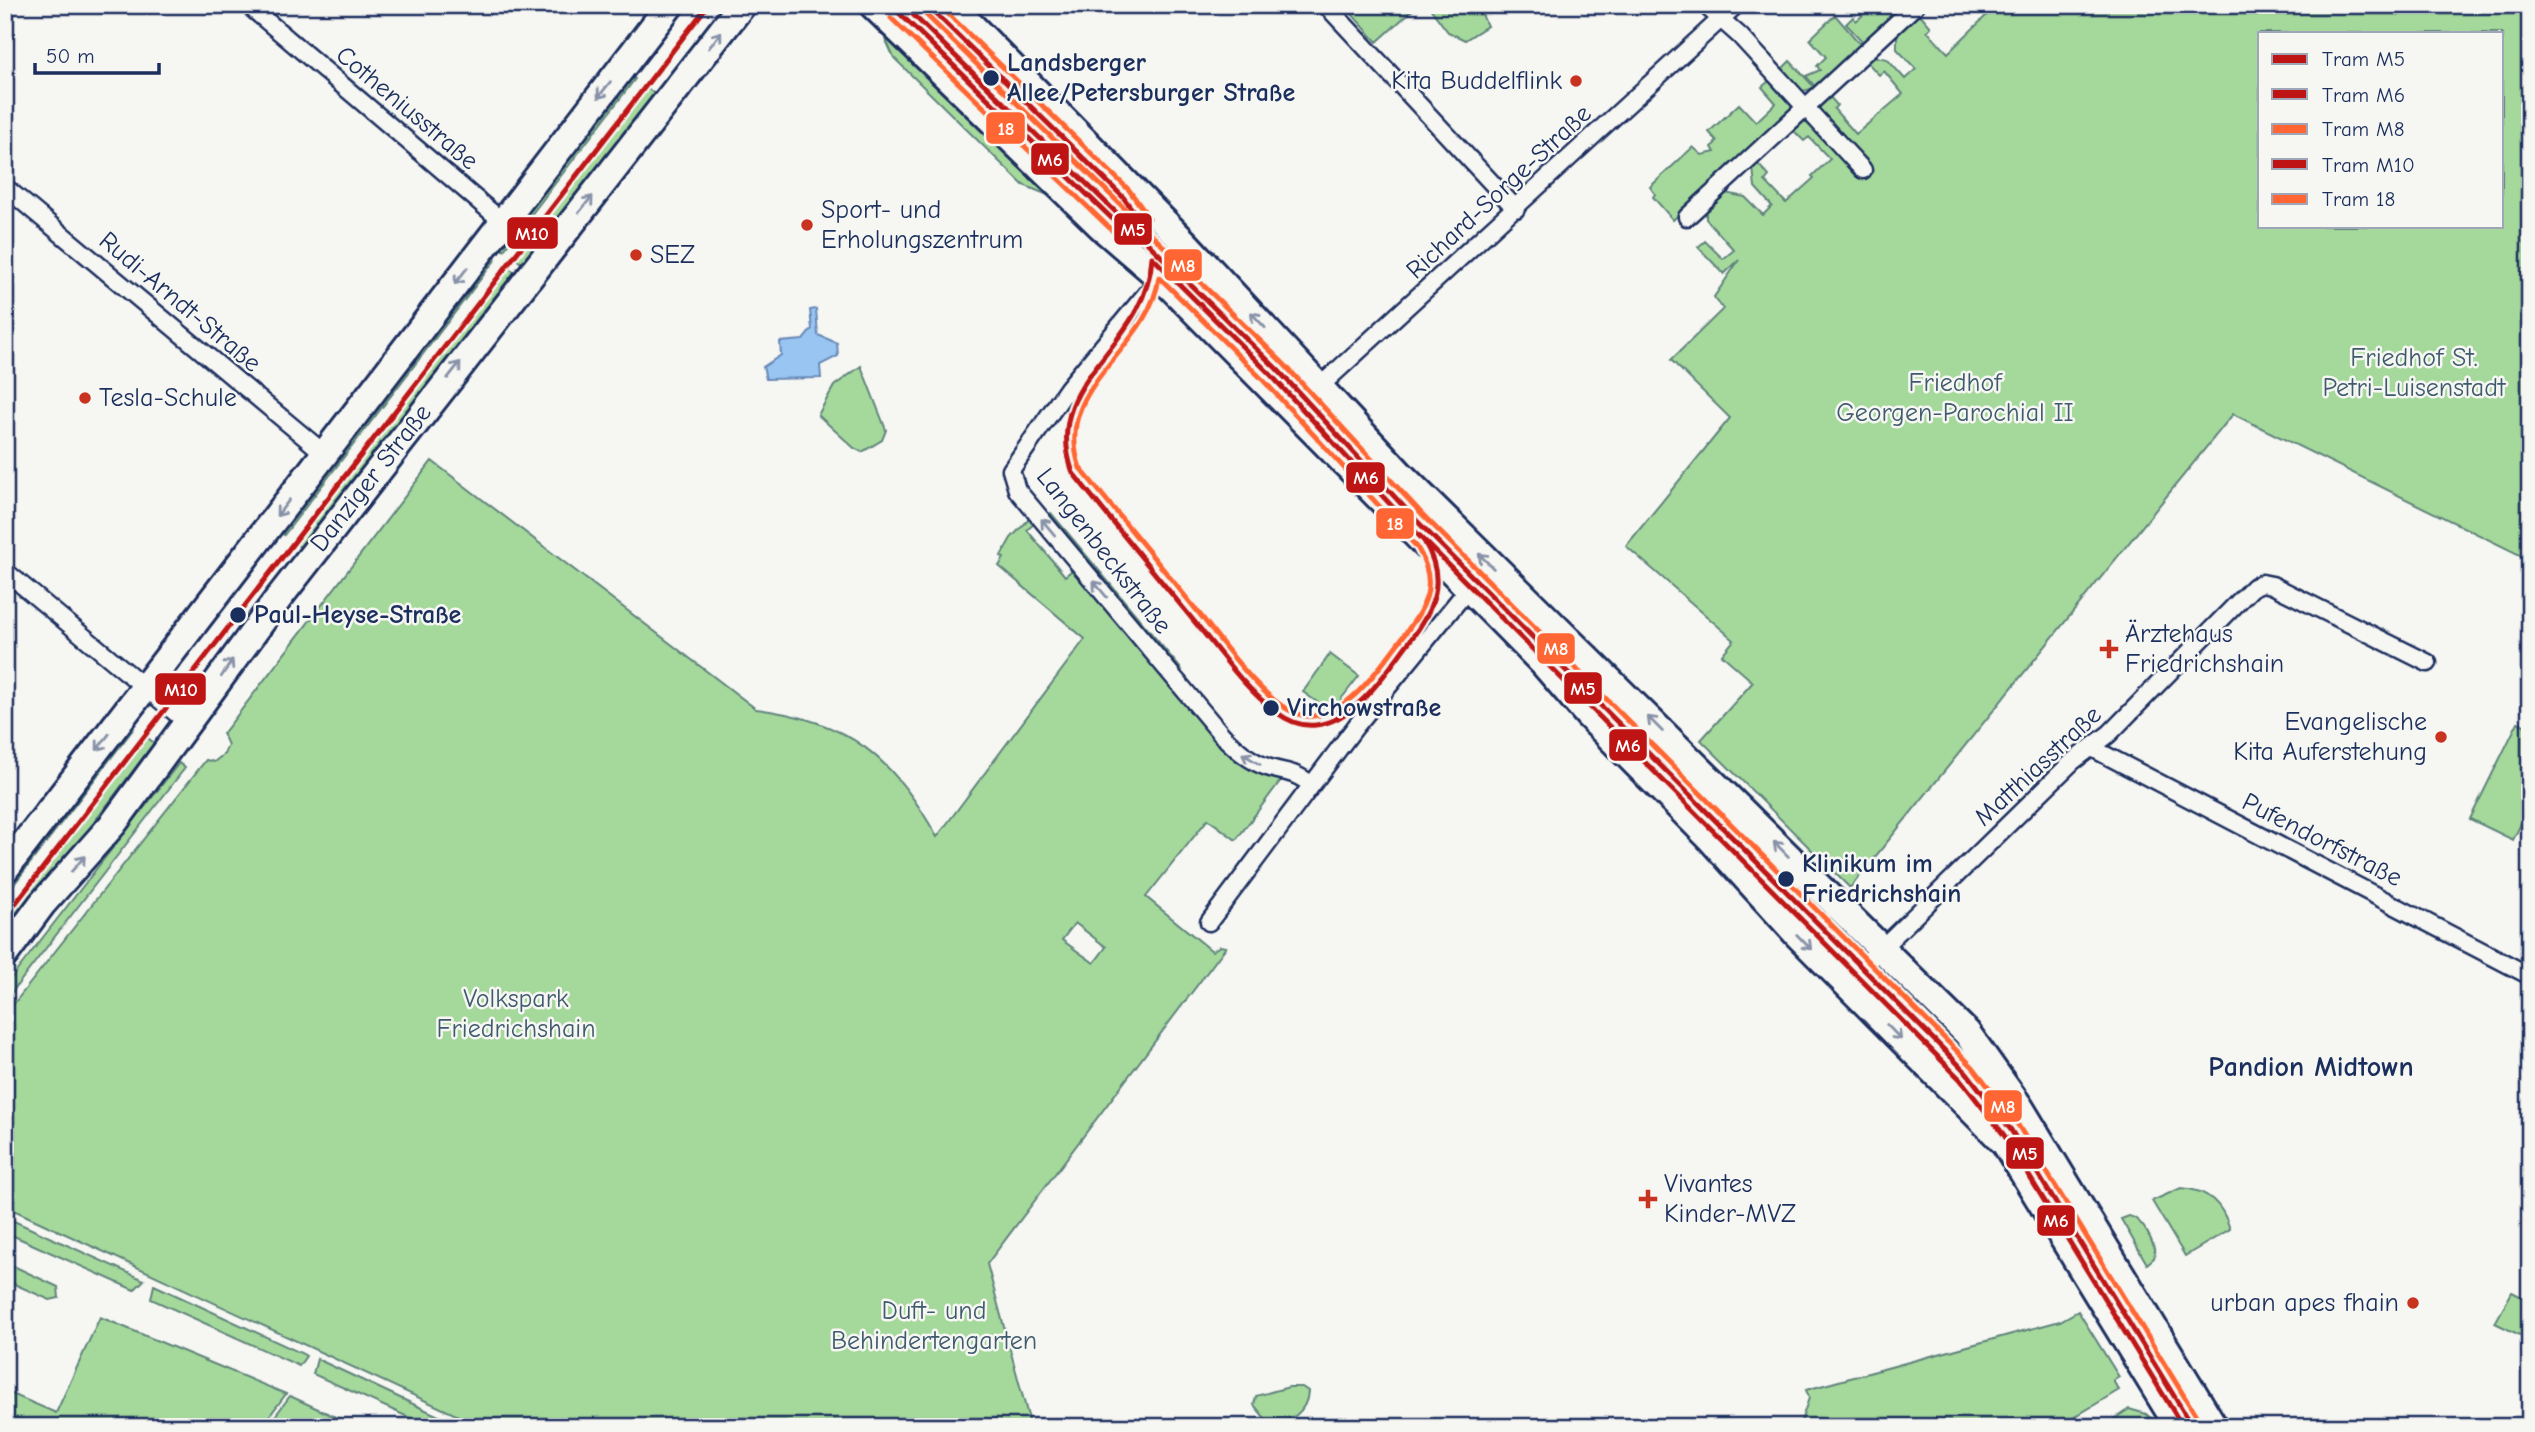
<svg xmlns="http://www.w3.org/2000/svg" width="2535" height="1432" viewBox="0 0 2535 1432" font-family="'Comic Neue',sans-serif">
<style>
.green{fill:#a5d99b;stroke:#60847c;stroke-width:2;fill-rule:evenodd}
.water{fill:#99c5f2;stroke:#6789b7;stroke-width:2}
.lines{fill:none;stroke-linecap:round;stroke-linejoin:round}
.street-casing{stroke:#1b2f5e;stroke-width:21}
.primary-casing{stroke:#1b2f5e;stroke-width:32}
.street{stroke:#f6f6f2;stroke-width:16}
.primary{stroke:#f6f6f2;stroke-width:26}
.tram-1-casing{stroke:#f6f6f2;stroke-width:10}
.tram-2-casing{stroke:#f6f6f2;stroke-width:10}
.tram-3-casing{stroke:#f6f6f2;stroke-width:10}
.tram-4-casing{stroke:#f6f6f2;stroke-width:10}
.tram-5-casing{stroke:#f6f6f2;stroke-width:10}
.tram-1{stroke:#be1414;stroke-width:5}
.tram-2{stroke:#be1414;stroke-width:5}
.tram-3{stroke:#f63;stroke-width:5}
.tram-4{stroke:#be1414;stroke-width:5}
.tram-5{stroke:#f63;stroke-width:5}
.oneway{stroke:#8892a8}
.stop-dot{fill:#1b2f5e;stroke:#f6f6f2;stroke-width:2.5}
.poi-dot{fill:#c8321e;stroke:#f6f6f2;stroke-width:2.5}
.labels{text-anchor:middle;dominant-baseline:central;stroke-width:5;stroke-linejoin:round;paint-order:stroke}
.stop-label{font-size:26px;font-weight:bold;fill:#1b2f5e;stroke:#f6f6f2;text-anchor:start}
.poi-label{font-size:26px;fill:#1b2f5e;stroke:#f6f6f2;text-anchor:start}
.street-label{font-size:26px;fill:#1b2f5e;stroke:#f6f6f2}
.park-label{font-size:26px;fill:#3e5a6d;stroke:#f6f6f2}
.neighbourhood-label{font-size:28px;font-weight:bold;fill:#1b2f5e;stroke:#f6f6f2}
.line-badge{stroke:#f6f6f2;stroke-width:2.5}
.badge-label{font-size:19px;text-anchor:middle;font-weight:bold;fill:#fff}
</style>
<rect width="100%" height="100%" fill="#f6f6f2"/>
<filter id="ink" filterUnits="userSpaceOnUse"><feTurbulence type="fractalNoise" baseFrequency=".0143" numOctaves="2"/><feDisplacementMap in="SourceGraphic" scale="14" xChannelSelector="R" yChannelSelector="G"/><feConvolveMatrix kernelMatrix="1 2 1 2 8 2 1 2 1" color-interpolation-filters="sRGB"/></filter>
<g filter="url(#ink)">
<path class="green" d="M1352 5H1418L1377 42 1351 13Z
M1433 5H1478L1487 26 1465 40 1448 32 1430 8Z
M1864 5H1894L1887 11 1892 17 1864 43 1846 24 1853 17 1856 21 1863 15 1860 11Z
M1988 5H2530V560L2233 414 1850 888 1701 740 1753 682 1722 655 1734 640 1626 546 1730 418 1671 360 1723 309 1714 297 1739 260 1724 274 1698 247 1705 241 1723 259 1734 250 1706 219V211L1725 193 1745 197 1763 215 1772 206 1755 187 1753 167 1757 163 1769 176 1765 181 1786 203 1814 178 1812 176 1830 159 1809 137 1804 141 1793 130 1805 120 1858 175 1870 163 1817 107 1829 96 1837 105 1834 109 1856 134 1903 94 1884 71 1879 75 1866 61 1872 56 1887 59 1905 79 1916 69 1897 49V33L1919 13 1931 27 1927 31 1948 53 1992 10ZM2260 33H2502V226H2260Z
M1835 15 1861 45 1816 88 1806 76 1820 70 1817 66 1826 57 1810 39Z
M885 38V37L1048 195 1023 185 894 58Z
M1790 61 1815 88 1803 91 1782 69Z
M627 73 635 79 504 250 496 244Z
M1771 79 1793 103 1792 110 1673 220 1653 197 1655 194 1650 187 1693 147 1702 155 1715 152 1712 147 1717 141 1709 132 1739 104 1756 122 1776 103 1762 87Z
M648 89 656 95 524 265 516 259Z
M488 253 496 259 284 535 276 528Z
M509 268 517 274 305 551 296 544Z
M861 366 886 430 882 440 862 452 854 448 818 415 834 386Z
M432 461 756 709C848 720 893 757 937 837L1085 639 999 566 1004 558 1001 556 1011 538 1032 516 1037 521 1027 530 1065 576 1076 567 1226 750 1247 767 1281 780 1236 840 1208 819 1146 897 1212 951 1220 946 1226 947 987 1264 1031 1427H482L5 1206V1015L206 760 214 762 224 754 228 745 223 734ZM1075 923 1106 947 1094 963 1062 940Z
M1051 513 1182 670 1179 674 1047 516Z
M1330 654 1359 676 1331 712 1303 692Z
M127 721 134 728 5 896V880Z
M2518 722 2530 728V806L2513 840 2470 819Z
M148 738 154 743 5 940V923Z
M179 763 185 768 5 1001V986Z
M1917 1003 1987 1077 2205 1427H2188L2017 1146 1895 1018 1899 1007 1906 1014Z
M2181 1188C2208 1190 2222 1203 2230 1229L2185 1256 2152 1201Z
M2129 1216C2142 1218 2157 1245 2154 1258L2147 1264 2121 1219Z
M5 1217 144 1280 134 1290 5 1232Z
M5 1262 58 1287 59 1298 50 1300 5 1280Z
M154 1285 303 1354 306 1356 299 1366 151 1299Z
M2512 1292 2530 1301V1340L2495 1323Z
M2078 1311 2119 1377 2113 1381 2119 1390 2058 1427H1799L1809 1398 1806 1390 2060 1321Z
M100 1317 281 1392 286 1394 261 1427H5V1391L56 1413Z
M317 1359 462 1427H430L313 1374Z
M1289 1387H1302L1308 1391C1307 1412 1290 1424 1269 1423L1254 1405 1256 1396Z
M290 1396 357 1427H267Z
M2129 1409 2146 1414 2155 1422 2153 1427H2102Z"/>
<path class="water" d="M816 309 818 335 837 343 838 356 820 365 821 378 766 379 763 367 781 355 780 342 803 340 812 329 810 310Z"/>
<g class="lines">
<g class="street-casing">
<path id="street" d="M248 5 503 222
M1326 5 1516 209
M1705 5 1740 36 1863 170
M5 187 325 454
M1687 217 1916 5
M1160 277 1068 388 1011 470 1017 490 1222 735C1235 748 1249 761 1267 767 1288 774 1292 770 1312 785
M1293 411 1736 5
M5 571 189 724
M2092 748 2530 976
M1209 922 1356 726 1468 589
M1846 983 2073 761 2109 734 2253 587 2262 583 2272 585 2428 663"/>
</g>
<g class="primary-casing">
<path id="primary" d="M873 5 1106 231 1171 287 1543 663 1588 715 1709 837 1798 935 2005 1143 2179 1427
M951 5 1186 244 1401 475 1967 1033 2019 1106 2214 1427
M5 869 670 5
M5 954 42 904 113 824 278 599 742 5"/>
</g>
<use href="#street" class="street"/>
<use href="#primary" class="primary"/>
<g class="tram-1-casing">
<path id="tram-1" d="M903 5 1277 369 1416 520 1967 1073 2011 1130 2193 1427"/>
</g>
<g class="tram-2-casing">
<path id="tram-2" d="M927 5 1123 197 1142 223
M897 11 1128 234
M1152 257 1270 374 1424 541C1447 580 1435 608 1409 642 1386 672 1357 720 1316 725 1301 727 1288 721 1276 712 1245 689 1222 655 1198 626 1156 575 1114 524 1073 473 1039 378 1147 350 1152 257Z
M1420 536 1960 1079 2004 1135 2183 1427"/>
</g>
<g class="tram-3-casing">
<path id="tram-3" d="M916 5 1283 363 1422 514 1973 1067 2018 1125 2200 1422"/>
</g>
<g class="tram-4-casing">
<path id="tram-4" d="M5 917 708 5"/>
</g>
<g class="tram-5-casing">
<path id="tram-5" d="M939 5 1129 190 1149 218
M891 18 1120 238
M1159 277 1263 380 1417 547C1441 587 1424 608 1399 642 1378 669 1350 713 1313 716 1291 718 1269 697 1255 682 1235 661 1217 636 1198 612 1159 564 1120 516 1080 468 1051 385 1149 352 1159 277Z"/>
</g>
<use href="#tram-1" class="tram-1"/>
<use href="#tram-2" class="tram-2"/>
<use href="#tram-3" class="tram-3"/>
<use href="#tram-4" class="tram-4"/>
<use href="#tram-5" class="tram-5"/>
</g>
<defs><path id="oneway-shaft" d="M-6 0H5M1.5-3L5.5 0L1.5 3" fill="none" stroke-width="1.6" stroke-linecap="round" stroke-linejoin="round" transform="scale(1.75)"/></defs>
<g class="oneway">
<use href="#oneway-shaft" transform="translate(715 40) rotate(-53)"/>
<use href="#oneway-shaft" transform="translate(604 90) rotate(128)"/>
<use href="#oneway-shaft" transform="translate(586 204) rotate(-51)"/>
<use href="#oneway-shaft" transform="translate(461 276) rotate(128)"/>
<use href="#oneway-shaft" transform="translate(1258 320) rotate(-133)"/>
<use href="#oneway-shaft" transform="translate(454 370) rotate(-52)"/>
<use href="#oneway-shaft" transform="translate(283 508) rotate(128)"/>
<use href="#oneway-shaft" transform="translate(1048 527) rotate(-130)"/>
<use href="#oneway-shaft" transform="translate(1486 561) rotate(-135)"/>
<use href="#oneway-shaft" transform="translate(1100 589) rotate(-130)"/>
<use href="#oneway-shaft" transform="translate(227 668) rotate(-57)"/>
<use href="#oneway-shaft" transform="translate(1655 724) rotate(-135)"/>
<use href="#oneway-shaft" transform="translate(103 742) rotate(128)"/>
<use href="#oneway-shaft" transform="translate(1251 759) rotate(-149)"/>
<use href="#oneway-shaft" transform="translate(1781 849) rotate(-135)"/>
<use href="#oneway-shaft" transform="translate(78 864) rotate(-49)"/>
<use href="#oneway-shaft" transform="translate(1804 942) rotate(46)"/>
<use href="#oneway-shaft" transform="translate(1894 1032) rotate(46)"/>
</g>
</g>
<g class="stop-dot">
<circle cx="991" cy="78" r="9"/>
<circle cx="238" cy="615" r="9"/>
<circle cx="1271" cy="708" r="9"/>
<circle cx="1786" cy="879" r="9"/>
</g>
<g class="poi-dot">
<circle cx="1576" cy="81" r="7"/>
<circle cx="807" cy="225" r="7"/>
<circle cx="636" cy="255" r="7"/>
<circle cx="85" cy="398" r="7"/>
<path d="M2105.5 638.5h7v7h7v7h-7v7h-7v-7h-7v-7h7z"/>
<circle cx="2441" cy="737" r="7"/>
<path d="M1644.5 1188.5h7v7h7v7h-7v7h-7v-7h-7v-7h7z"/>
<circle cx="2413" cy="1303" r="7"/>
</g>
<g class="labels">
<g class="stop-label">
<text x="1007" y="63">Landsberger<tspan x="1007" dy="30">Allee/Petersburger Straße</tspan></text>
<text x="254" y="615">Paul-Heyse-Straße</text>
<text x="1287" y="708">Virchowstraße</text>
<text x="1802" y="864">Klinikum im<tspan x="1802" dy="30">Friedrichshain</tspan></text>
</g>
<g class="poi-label">
<text x="1562" y="81" text-anchor="end">Kita Buddelflink</text>
<text x="821" y="210">Sport- und<tspan x="821" dy="30">Erholungszentrum</tspan></text>
<text x="650" y="255">SEZ</text>
<text x="99" y="398">Tesla-Schule</text>
<text x="2125" y="634">Ärztehaus<tspan x="2125" dy="30">Friedrichshain</tspan></text>
<text x="2427" y="722" text-anchor="end">Evangelische<tspan x="2427" dy="30">Kita Auferstehung</tspan></text>
<text x="1664" y="1184">Vivantes<tspan x="1664" dy="30">Kinder-MVZ</tspan></text>
<text x="2399" y="1303" text-anchor="end">urban apes fhain</text>
</g>
<g class="street-label">
<text transform="translate(407 108) rotate(40)">Cotheniusstraße</text>
<text transform="translate(1499 192) rotate(-43)">Richard-Sorge-Straße</text>
<text transform="translate(180 302) rotate(40)">Rudi-Arndt-Straße</text>
<text transform="translate(371 478) rotate(-52)">Danziger Straße</text>
<text transform="translate(1104 551) rotate(52)">Langenbeckstraße</text>
<text transform="translate(2038 766) rotate(-43)">Matthiasstraße</text>
<text transform="translate(2322 840) rotate(27)">Pufendorfstraße</text>
</g>
<g class="park-label">
<text x="2414" y="358">Friedhof St.<tspan x="2414" dy="30">Petri-Luisenstadt</tspan></text>
<text x="1955" y="383">Friedhof<tspan x="1955" dy="30">Georgen-Parochial II</tspan></text>
<text x="516" y="999">Volkspark<tspan x="516" dy="30">Friedrichshain</tspan></text>
<text x="934" y="1311">Duft- und<tspan x="934" dy="30">Behindertengarten</tspan></text>
</g>
<g class="neighbourhood-label">
<text x="2311" y="1067">Pandion Midtown</text>
</g>
</g>
<g class="line-badge">
<rect x="985" y="111" width="41" height="34" rx="7" fill="#f63"/>
<rect x="1030" y="142" width="40" height="34" rx="7" fill="#be1414"/>
<rect x="1113" y="212" width="40" height="34" rx="7" fill="#be1414"/>
<rect x="506" y="216" width="53" height="34" rx="7" fill="#be1414"/>
<rect x="1163" y="248" width="40" height="34" rx="7" fill="#f63"/>
<rect x="1345" y="461" width="41" height="33" rx="7" fill="#be1414"/>
<rect x="1375" y="507" width="40" height="33" rx="7" fill="#f63"/>
<rect x="1536" y="632" width="40" height="33" rx="7" fill="#f63"/>
<rect x="1563" y="671" width="40" height="34" rx="7" fill="#be1414"/>
<rect x="154" y="672" width="53" height="34" rx="7" fill="#be1414"/>
<rect x="1608" y="728" width="40" height="34" rx="7" fill="#be1414"/>
<rect x="1983" y="1089" width="40" height="34" rx="7" fill="#f63"/>
<rect x="2005" y="1136" width="40" height="34" rx="7" fill="#be1414"/>
<rect x="2036" y="1204" width="40" height="33" rx="7" fill="#be1414"/>
</g>
<g class="badge-label">
<text x="1006" y="135">18</text>
<text x="1050" y="166">M6</text>
<text x="1133" y="236">M5</text>
<text x="532" y="240">M10</text>
<text x="1183" y="272">M8</text>
<text x="1366" y="484">M6</text>
<text x="1395" y="530">18</text>
<text x="1556" y="655">M8</text>
<text x="1583" y="695">M5</text>
<text x="181" y="696">M10</text>
<text x="1628" y="752">M6</text>
<text x="2003" y="1113">M8</text>
<text x="2025" y="1160">M5</text>
<text x="2056" y="1227">M6</text>
</g>
<rect width="2535" height="1432" fill="none" stroke="#f6f6f2" stroke-width="28"/>
<rect x="14" y="14" width="2507" height="1404" fill="none" stroke="#1b2f5e" stroke-width="2.5" filter="url(#ink)"/>
<rect x="2258" y="32" width="245" height="196" fill="#f6f6f2" stroke="#9ea6b7" stroke-width="2"/>
<rect x="2272" y="54" width="35" height="10" fill="#be1414" stroke="#9ea6b7" stroke-width="2"/>
<text x="2322" y="66" font-size="21" fill="#1b2f5e">Tram M5</text>
<rect x="2272" y="89" width="35" height="10" fill="#be1414" stroke="#9ea6b7" stroke-width="2"/>
<text x="2322" y="102" font-size="21" fill="#1b2f5e">Tram M6</text>
<rect x="2272" y="124" width="35" height="10" fill="#ff6633" stroke="#9ea6b7" stroke-width="2"/>
<text x="2322" y="136" font-size="21" fill="#1b2f5e">Tram M8</text>
<rect x="2272" y="159" width="35" height="10" fill="#be1414" stroke="#9ea6b7" stroke-width="2"/>
<text x="2322" y="172" font-size="21" fill="#1b2f5e">Tram M10</text>
<rect x="2272" y="194" width="35" height="10" fill="#ff6633" stroke="#9ea6b7" stroke-width="2"/>
<text x="2322" y="206" font-size="21" fill="#1b2f5e">Tram 18</text>
<path d="M35 63v10h124v-10" fill="none" stroke="#1b2f5e" stroke-width="3.5"/>
<text x="46" y="63" font-size="21" fill="#1b2f5e" stroke="#f6f6f2" stroke-width="5" paint-order="stroke">50 m</text>
</svg>
